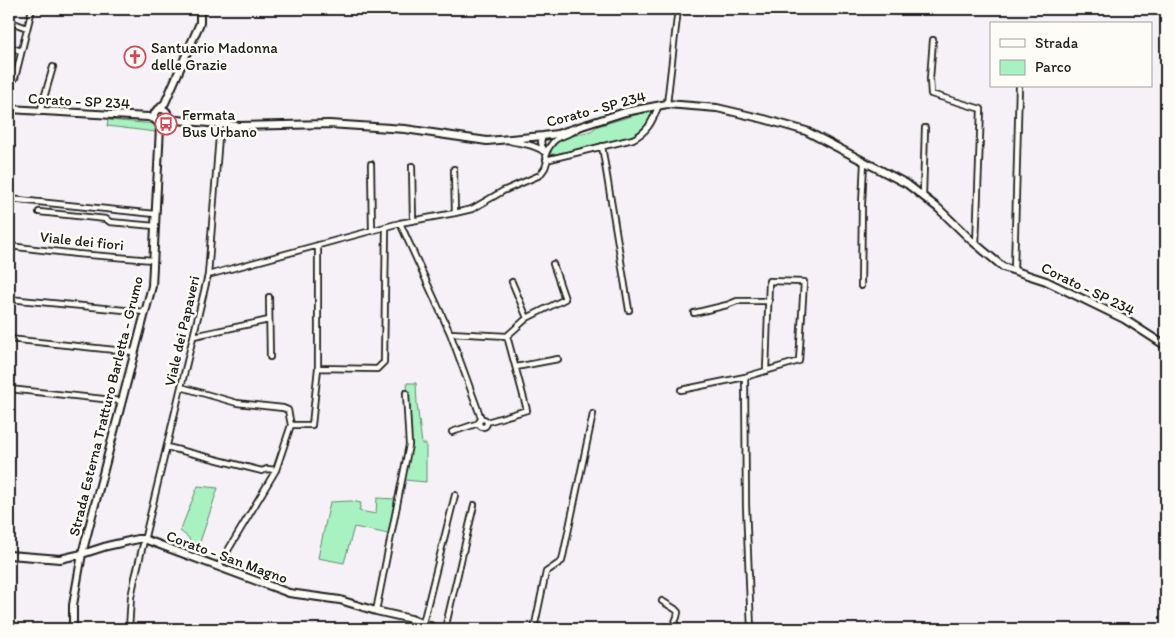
<svg xmlns="http://www.w3.org/2000/svg" width="1175" height="638" viewBox="0 0 1175 638" font-family="Itim,sans-serif">
<style>
.green{fill:#a8f2c1;stroke:#62876e}
.lines{fill:none;stroke-linecap:round;stroke-linejoin:round}
.street-casing{stroke:#1c1c1c;stroke-width:8}
.secondary-casing{stroke:#1c1c1c;stroke-width:10}
.street{stroke:#fdfcf7;stroke-width:4.5}
.secondary{stroke:#fdfcf7;stroke-width:6}
.labels{text-anchor:middle;dominant-baseline:central;stroke-width:5;stroke-linejoin:round;paint-order:stroke}
.poi-label{font-size:15px;fill:#1c1c1c;stroke:#fdfcf7;text-anchor:start}
.street-label{font-size:15px;fill:#1c1c1c;stroke:#fdfcf7}
</style>
<rect width="100%" height="100%" fill="#f5f1f7"/>
<filter id="ink" filterUnits="userSpaceOnUse"><feTurbulence type="fractalNoise" baseFrequency=".02" numOctaves="2"/><feDisplacementMap in="SourceGraphic" scale="10" xChannelSelector="R" yChannelSelector="G"/><feConvolveMatrix kernelMatrix="1 2 1 2 8 2 1 2 1" color-interpolation-filters="sRGB"/></filter>
<g filter="url(#ink)">
<path class="green" d="M652 110C650 122 642 130 632 136L551 155V148L557 140 591 131 598 126Z
M108 120 156 124V132L107 126Z
M407 383H416L417 404 422 444H426V482L405 480 411 445Z
M198 486 218 488 197 551 190 547 189 538 180 531Z
M377 498 395 499 389 534 354 527 344 563 318 558 330 502 351 501 361 503 359 511 376 514Z"/>
<g class="lines">
<g class="street-casing">
<path id="street" d="M11 22 27 28
M933 40 930 79 931 94 981 109 976 245
M9 47 21 51
M15 78 32 9
M667 104 678 9
M40 112 53 67
M510 141C521 144 535 144 544 152
M602 146 629 310
M546 153C557 131 563 140 579 128
M546 160 633 139C649 131 652 121 659 105
M371 164 372 231
M412 166 413 221
M454 169 455 213
M923 196 925 128
M9 199 155 214
M39 212 106 219 110 222 155 226
M400 223 450 333 481 418
M9 246 77 254 153 260
M1014 270 1019 86
M208 275 400 223 455 213 472 209 503 191 540 175 545 168 547 162 546 153 542 146 541 141 543 136
M512 282 527 318
M861 286 862 204 864 162
M269 297 270 357
M9 299 145 312
M694 313 727 305 737 301H769
M450 333 507 336 527 318 565 299 553 264
M194 336 269 320
M9 339 134 352
M516 367 558 359
M318 368 377 369 384 362 386 227
M745 377 746 505 751 629
M181 387 237 403 283 408 288 410 291 425H312L318 368V245
M9 389 122 401
M681 390 745 377 799 361 804 282 769 281 766 371
M479 423a4 4 0 1 1 8 0a4 4 0 1 1-8 0Z
M487 422 527 410 507 336
M452 432 479 423
M167 447 262 471 267 469 276 470
M218 567 276 470 291 425
M662 601 675 609 678 612 677 617 672 629
M376 611 409 445 406 393
M423 623 455 495
M129 629 131 597 135 578 208 275 220 124
M445 629 474 505
M534 629 546 572 562 561 593 414"/>
</g>
<g class="secondary-casing">
<path id="secondary" d="M9 109 148 117 155 119
M154 116a7 7 0 1 1 14 0a7 7 0 1 1-14 0Z
M158 110 165 103 200 23V9
M166 121 177 120 240 126 329 124 405 129 487 141 543 136 557 134 625 112 667 104 717 108 764 119 806 131 907 184 938 208 971 240 1003 267 1046 281 1124 319 1166 346
M9 555 60 559 82 554 107 546 138 539H144L289 593 340 600 376 611 411 619 430 626 436 629
M73 629V605L82 554 152 286 160 127 158 122"/>
</g>
<use href="#street" class="street"/>
<use href="#secondary" class="secondary"/>
</g>
</g>
<defs>
<g id="church-ring" transform="scale(1.125)"><circle r="9.5" fill="#fdfcf7" stroke="#d1495b" stroke-width="1.5"/><path d="M-1.2-6h2.4v3.5h3.3v2.4h-3.3V6h-2.4V-.1h-3.3v-2.4h3.3Z" fill="#d1495b"/></g>
<g id="bus-ring" transform="scale(1.125)"><circle r="9.5" fill="#fdfcf7" stroke="#d1495b" stroke-width="1.5"/><path d="M-5-6H5V4H4V6H2V4H-2V6H-4V4H-5ZM-3.5-4V0h7V-4ZM-3.5 1.2v1.5H-2V1.2ZM2 1.2v1.5H3.5V1.2Z" fill="#d1495b"/></g>
</defs>
<g fill-rule="evenodd">
<use href="#church-ring" x="135" y="57"/>
<use href="#bus-ring" x="166" y="124"/>
</g>
<g class="labels">
<g class="poi-label">
<text x="151" y="48">Santuario Madonna<tspan x="151" dy="17">delle Grazie</tspan></text>
<text x="182" y="115">Fermata<tspan x="182" dy="17">Bus Urbano</tspan></text>
</g>
<g class="street-label">
<text transform="translate(79 101) rotate(3)">Corato - SP 234</text>
<text transform="translate(596 109) rotate(-15)">Corato - SP 234</text>
<text transform="translate(82 241) rotate(6)">Viale dei fiori</text>
<text transform="translate(1088 289) rotate(26)">Corato - SP 234</text>
<text transform="translate(182 331) rotate(-77)">Viale dei Papaveri</text>
<text transform="translate(106 406) rotate(-76)">Strada Esterna Tratturo Barletta - Grumo</text>
<text transform="translate(227 557) rotate(20)">Corato - San Magno</text>
</g>
</g>
<rect width="1175" height="638" fill="none" stroke="#fdfcf7" stroke-width="30"/>
<rect x="15" y="15" width="1145" height="608" fill="none" stroke="#1c1c1c" stroke-width="2" filter="url(#ink)"/>
<rect x="990" y="22" width="162" height="65" fill="#fdfcf7" stroke="#a3a29f"/>
<rect x="1000" y="39" width="25" height="8" fill="#fdfcf7" stroke="#a3a29f"/>
<text x="1035" y="48" font-size="15" fill="#1c1c1c">Strada</text>
<rect x="1000" y="60" width="25" height="15" fill="#a8f2c1" stroke="#a3a29f"/>
<text x="1035" y="72" font-size="15" fill="#1c1c1c">Parco</text>
</svg>
